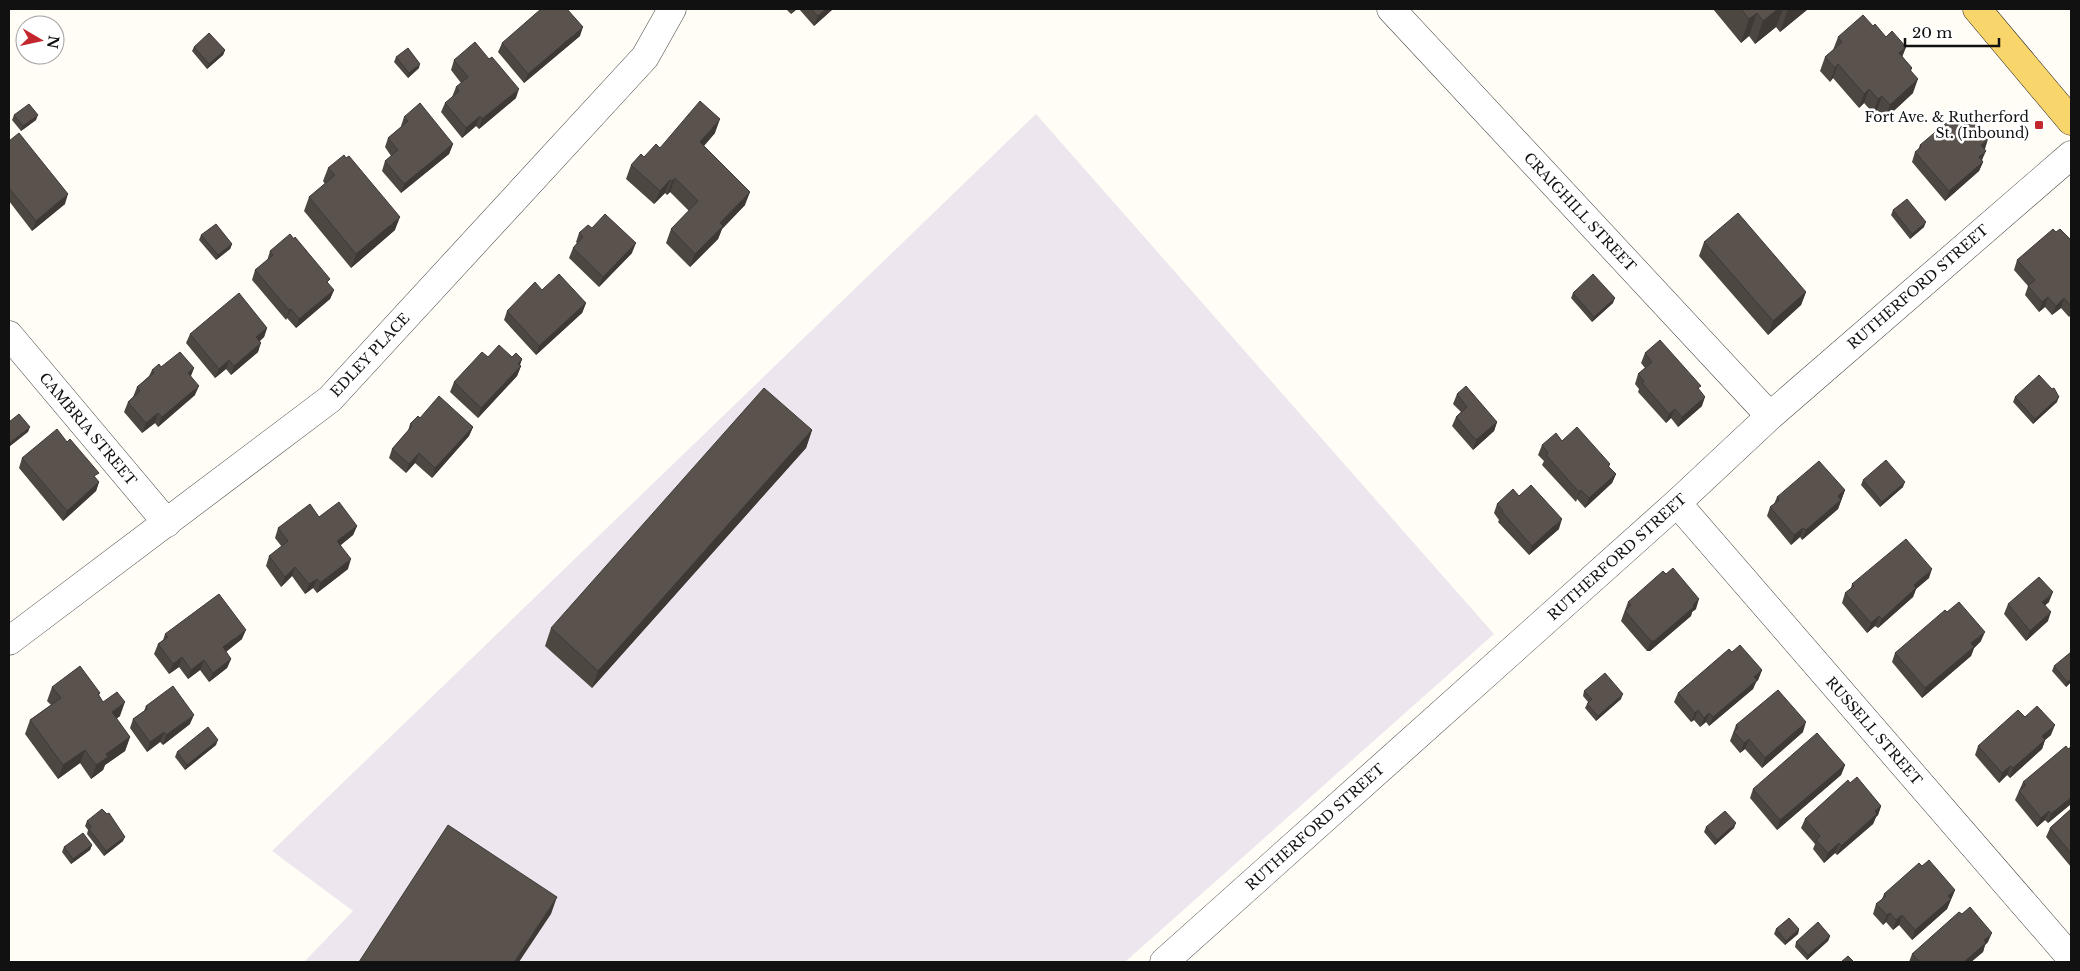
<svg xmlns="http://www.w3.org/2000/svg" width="2080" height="971" viewBox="0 0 2080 971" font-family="'Libre Baskerville',serif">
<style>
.industrial{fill:#eee6ef}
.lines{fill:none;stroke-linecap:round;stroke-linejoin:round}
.minor-casing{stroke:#444;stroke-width:29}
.major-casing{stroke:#222;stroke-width:29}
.minor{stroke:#fff;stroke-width:28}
.major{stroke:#f9d66b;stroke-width:28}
.wall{fill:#4d4742}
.shaded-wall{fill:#3f3936}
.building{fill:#5a524d;stroke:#3f3936}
.poi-dot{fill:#c4262e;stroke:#fff;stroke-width:2}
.labels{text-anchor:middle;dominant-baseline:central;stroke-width:5;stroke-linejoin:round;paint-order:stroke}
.poi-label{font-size:14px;fill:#111;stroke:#fff;text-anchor:end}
.street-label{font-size:14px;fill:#111;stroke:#fff}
</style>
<rect width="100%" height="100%" fill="#fffdf5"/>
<path class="industrial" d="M1036 114 1494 634 1125 962H304L353 911 272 851Z"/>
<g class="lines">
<g class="minor-casing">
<path id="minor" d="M1391 9 1770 416
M9 335 167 523
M1677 503 2071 958
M9 641 330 399 645 57 672 9
M1164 962 1677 503 1770 416 2071 155"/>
</g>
<g class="major-casing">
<path id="major" d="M1977 9 2071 121"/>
</g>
<use href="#minor" class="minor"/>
<use href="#major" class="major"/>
</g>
<path class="wall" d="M786 9H797L791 14Z
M799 9H833L814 26Z
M1713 9H1808L1780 32 1776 27 1755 44 1749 36 1741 43Z
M1873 26 1886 37 1906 47 1902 56 1912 68 1911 71 1913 93 1885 119 1877 110 1873 113 1864 103 1859 108 1833 78 1830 82 1820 71 1825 57 1833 50 1838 37Z
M580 36 524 83 498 52 502 43Z
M194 47 225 50 223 55 207 69 192 51Z
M396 57 419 68 408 78 394 62Z
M454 60 516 98 479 129 476 126 462 138 441 112 445 103 452 97 456 87 461 83 451 70Z
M14 115 36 120 21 131 12 120Z
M404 117 453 144 449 154 401 193 382 171 385 161 391 156 385 147 388 138 401 127V126Z
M715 133 704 146 745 205 722 229 718 239 690 267 666 243 671 229 689 211 670 192 667 195 665 193 654 204 626 179 631 165 644 157 660 148Z
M9 141 65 204 32 231 9 201Z
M1920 145 1984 149 1982 160 1983 162 1979 171 1945 201 1912 162 1915 152 1918 150Z
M328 168 395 230 351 268 304 211 309 197 325 184 323 181Z
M1893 210 1924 227 1910 239 1891 215Z
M592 228 632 253 599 287 569 258 573 248 577 243 576 242 579 233Z
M2056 232 2071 240V315L2069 317 2061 308 2052 315 2045 307 2039 312 2025 295 2028 286 2014 270 2017 260Z
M201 235 232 244 230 249 216 260 199 240Z
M1704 242 1806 292 1801 305 1768 335 1699 256Z
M270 251 334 290 330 299 296 328 287 318 286 320 252 280 255 270 267 261Z
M1573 293 1613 303 1592 322 1571 298Z
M586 303 582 313 536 355 504 320 507 311Z
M267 328 264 337 260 341 258 352 231 375 226 369 215 378 186 343 190 334Z
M1645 353 1699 390 1702 406 1678 427 1671 418 1666 423 1638 392 1639 389 1635 384 1638 374 1645 368 1641 363Z
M488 357H512L522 359 520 365 521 366 517 376 478 418 450 392 454 382Z
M161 367 194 368 191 376 195 395 158 427 155 423 142 433 124 412 128 402 133 397 137 387 149 376 152 370Z
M1457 394 1497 422 1494 431 1473 450 1452 426 1456 417 1461 412 1453 404Z
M2015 397 2057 402 2033 424 2013 402Z
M420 418 473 427 469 436 432 478 415 463 406 473 389 458 392 449 408 431 410 424Z
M812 430 806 448 592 688 545 646 551 628Z
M1562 441 1610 464 1609 467 1616 474 1612 483 1585 508 1577 499 1576 502 1542 465 1544 461 1538 455 1542 445Z
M22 458 96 479 99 482 96 491 63 521 19 468Z
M1863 480 1903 487 1880 507 1861 485Z
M1845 490 1838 509 1802 540 1800 537 1791 545 1767 516 1770 507 1774 504 1777 497Z
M1519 496 1559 529 1529 555 1498 522 1499 520 1494 513 1497 504Z
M319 517 357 526 353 535 341 545 348 569 317 593 313 588 305 594 292 576 281 587 266 566 269 556 282 547 275 538 278 528Z
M1929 578 1916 589 1913 597 1878 628 1875 626 1867 633 1842 603 1845 593 1851 588 1852 584Z
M1628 602 1696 609 1692 612 1691 616 1650 651H1647L1621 621Z
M2049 602 2045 605 2048 621 2026 641 2004 614 2008 604Z
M1947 612 1981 641 1974 648 1971 656 1922 698 1892 662 1895 653Z
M165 634 242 639 226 652 231 659 227 668 209 682 200 670 188 679 179 667 169 674 154 654 158 644 163 640Z
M1732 652 1762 670 1758 680 1756 682 1753 689 1709 726 1706 722 1700 727 1694 720 1691 722 1674 702 1678 693Z
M2054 666 2071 682 2066 687 2052 671Z
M52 687 100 693 99 695 103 702 120 716 116 719 130 737 125 751 105 765 103 770 91 779 80 763 58 779 25 734 30 720 51 705 47 701Z
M1584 691 1621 699 1596 721 1585 708 1588 702 1583 696Z
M146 706 190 724 163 745 160 742 147 752 130 728 133 719 144 711Z
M2025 717 2051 735 2045 740 2042 749 2010 778 2007 775 1999 783 1975 755 1978 746Z
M1736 725 1803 732 1762 768 1745 749 1740 753 1730 741Z
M216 745 185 770 175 757 177 752Z
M1845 765 1841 775 1777 830 1750 798 1753 789Z
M2023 782 2071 804 2048 823 2045 820 2037 827 2015 800Z
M1850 783 1881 806 1878 815 1876 817 1873 824 1837 855 1835 853 1824 863 1813 849 1815 844 1801 828 1805 819Z
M2071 809V867L2046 837 2050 828Z
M107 814 123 841 104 856 87 834 88 830 85 826 87 821Z
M1706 827 1734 828 1715 845 1704 832Z
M92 845 90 850 71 864 62 852 64 847Z
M1922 866 1955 890 1947 909 1912 940 1899 925 1893 930 1886 922 1883 925 1873 914 1876 904 1882 899 1884 894Z
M1776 929H1799L1798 934 1785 945 1774 934Z
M1830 936 1828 941 1807 960 1795 947 1796 942Z
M1988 942 1985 945 1983 952 1971 962H1909L1912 954Z"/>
<path class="shaded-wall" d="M794 9H797L791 14Z
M826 9H833L814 26 818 16Z
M1778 9H1783L1776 27 1755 44 1763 21Z
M1788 9H1808L1780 32Z
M1757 13 1749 36 1741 43 1749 19Z
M583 27 580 36 524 83 528 74Z
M1906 47 1901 60 1899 53Z
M225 50 223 55 207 69 209 64Z
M420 64 419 68 408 78 409 73Z
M1838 64 1833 78 1830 82 1835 68Z
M1918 79 1913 93 1885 119 1890 105Z
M519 89 516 98 479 129 482 119Z
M1869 89 1864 103 1859 108 1864 94Z
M1882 96 1877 110 1873 113 1878 99Z
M38 115 36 120 21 131 23 126Z
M480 116 476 126 462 138 466 128Z
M720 119 715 133 695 156 700 142Z
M1988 139 1985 149 1977 155 1981 145Z
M453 144 449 154 401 193 404 184Z
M1986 151 1982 160 1979 157Z
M1983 162 1979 171 1945 201 1949 191Z
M675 178 670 192 667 195 672 181Z
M670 180 665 193 654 204 660 191Z
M750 192 745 205 722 229 718 239 690 267 695 254 720 223Z
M68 194 65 204 32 231 36 221Z
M400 217 395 230 351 268 356 254Z
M1926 222 1924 227 1910 239 1912 234Z
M636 243 632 253 599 287 603 277Z
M232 244 230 249 216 260 218 255Z
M334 290 330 299 296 328 299 319Z
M1806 292 1801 305 1768 335 1773 321Z
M2048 297 2045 307 2039 312 2042 302Z
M1615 298 1613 303 1592 322 1594 317Z
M2064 298 2061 308 2052 315 2056 306Z
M586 303 582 313 536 355 539 346Z
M291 309 287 318 286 320 289 310Z
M267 328 264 337 253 347 256 337Z
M261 343 258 352 231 375 234 366Z
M522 359 518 369 521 366 517 376 478 418 481 408Z
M229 360 226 369 215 378 219 369Z
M194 368 190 377 188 373Z
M199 386 195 395 158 427 162 417Z
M1705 397 1702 406 1678 427 1682 417Z
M2059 397 2057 402 2033 424 2035 419Z
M1675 409 1671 418 1666 423 1669 414Z
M158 413 155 423 142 433 146 423Z
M1497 422 1494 431 1473 450 1476 440Z
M30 427 28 432 9 447V443Z
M473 427 469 436 432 478 435 468Z
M812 430 806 448 592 688 598 671Z
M419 453 415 463 406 473 409 464Z
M1616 474 1612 483 1585 508 1589 498Z
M99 482 96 491 63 521 67 511Z
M1905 482 1903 487 1880 507 1882 502Z
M1581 490 1577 499 1576 502 1579 492Z
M1845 490 1838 509 1802 540 1806 530 1838 496Z
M1562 519 1559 529 1529 555 1532 546Z
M357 526 353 535 334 550 337 541Z
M1803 528 1800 537 1791 545 1794 535Z
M351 559 348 569 317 593 320 583Z
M295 567 292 576 281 587 285 577Z
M1932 569 1929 578 1916 589 1913 597 1878 628 1882 619 1914 585Z
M317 579 313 588 305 594 309 584Z
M2053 592 2049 602 2039 611 2042 602Z
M1699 599 1696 609 1692 612 1691 616 1650 651H1647L1651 641Z
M2051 612 2048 621 2026 641 2030 631Z
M1879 616 1875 626 1867 633 1871 623Z
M246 630 242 639 219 657 223 647Z
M1985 632 1981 641 1974 648 1971 656 1922 698 1925 688 1971 643Z
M182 657 179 667 169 674 173 664Z
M231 659 227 668 209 682 213 673Z
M204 660 200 670 188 679 191 670Z
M1762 670 1758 680 1756 682 1753 689 1709 726 1713 717Z
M2071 679V682L2066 687 2067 682Z
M1623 694 1621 699 1596 721 1598 716Z
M125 702 120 716 107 726 112 712Z
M1698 710 1694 720 1691 722 1695 713Z
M1709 713 1706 722 1700 727 1704 718Z
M194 715 190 724 163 745 166 735Z
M1806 722 1803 732 1762 768 1765 758Z
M2055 725 2051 735 2045 740 2042 749 2010 778 2013 768 2042 736Z
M164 732 160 742 147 752 150 742Z
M130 737 125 751 105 765 103 770 91 779 96 765 106 754Z
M1749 739 1745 749 1740 753 1744 743Z
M218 740 216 745 185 770 187 765Z
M85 750 80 763 58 779 63 765Z
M1845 765 1841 775 1777 830 1780 820Z
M2010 766 2007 775 1999 783 2002 773Z
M2071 797V804L2048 823 2051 814Z
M1881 806 1878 815 1876 817 1873 824 1837 855 1841 846 1875 811Z
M2049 811 2045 820 2037 827 2041 818Z
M1736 823 1734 828 1715 845 1717 840Z
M125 837 123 841 104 856 106 851Z
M1839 843 1835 853 1824 863 1828 853Z
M92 845 90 850 71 864 73 859Z
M1955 890 1947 909 1912 940 1915 930Z
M557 897 551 914 519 962H514Z
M1890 913 1886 922 1883 925 1887 915Z
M1902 915 1899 925 1893 930 1896 920Z
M1799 929 1798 934 1785 945 1786 941Z
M1992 933 1988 942 1985 945 1983 952 1971 962H1964L1984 940Z
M1830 936 1828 941 1807 960 1808 955Z"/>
<path class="building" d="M541 9H567L583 27 528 74 502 43Z
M811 9H826L818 16Z
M1741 9H1778L1763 21 1757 13 1749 19Z
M1863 15 1873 26 1875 24 1886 37 1892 31 1906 47 1899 53 1912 68 1910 70 1918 79 1890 105 1882 96 1878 99 1869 89 1864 94 1838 64 1835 68 1825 57 1842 42 1838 37Z
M209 33 225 50 209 64 194 47Z
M475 42 489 59 492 57 519 89 482 119 480 116 466 128 445 103 459 91 456 87 468 77 454 60Z
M408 48 420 64 409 73 396 57Z
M700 101 720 119 700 142 750 192 720 223 723 226 695 254 671 229 698 201 675 178 672 181 670 180 660 191 631 165 641 154 644 157 656 144 660 148Z
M420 103 453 144 404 184 385 161 398 150 388 138 408 121 404 117Z
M29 104 38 115 23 126 14 115Z
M1964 112 1988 139 1981 145 1986 151 1979 157 1983 162 1949 191 1915 152 1921 147 1920 145 1933 134 1954 117 1955 119Z
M19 133 68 194 36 221 9 188V141Z
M344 155 346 158 349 156 400 217 356 254 309 197 335 175 328 168Z
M1907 199 1926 222 1912 234 1893 210Z
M1738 213 1806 292 1773 321 1704 242Z
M605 214 636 243 603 277 573 248 583 237 579 233 588 225 592 228Z
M216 224 232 244 218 255 201 235Z
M2053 229 2056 232 2060 229 2071 240V306L2064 298 2056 306 2048 297 2042 302 2028 286 2035 280 2017 260Z
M290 234 294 239 295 237 330 279 327 282 334 290 299 319 291 309 289 310 255 270 273 255 270 251Z
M559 274 586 303 539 346 507 311 535 282 542 290Z
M1593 274 1615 298 1594 317 1573 293Z
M239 293 267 328 256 337 261 343 234 366 229 360 219 369 190 334Z
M1660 340 1701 386 1698 388 1705 397 1682 417 1675 409 1669 414 1642 383 1644 381 1638 374 1652 362 1645 353Z
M499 345 512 357 516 353 522 359 518 364 521 366 481 408 454 382 482 352 488 357Z
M180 352 194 368 188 373 199 386 162 417 158 413 146 423 128 402 140 391 137 387 154 373 152 370 159 364 161 367Z
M2039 375 2052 389 2054 388 2059 397 2035 419 2015 397Z
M1466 386 1497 422 1476 440 1456 417 1467 407 1457 394Z
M764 388 812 430 598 671 551 628Z
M439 396 473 427 435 468 419 453 409 464 392 449 412 426 410 424 418 416 420 418Z
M19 414 30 427 9 443V422Z
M1577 427 1610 464 1608 466 1616 474 1589 498 1581 490 1579 492 1546 455 1548 453 1542 445 1556 433 1562 441Z
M57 429 67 442 70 439 99 473 94 476 99 482 67 511 22 458Z
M1886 460 1905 482 1882 502 1863 480Z
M1819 461 1845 490 1838 496 1841 500 1806 530 1803 528 1794 535 1770 507 1779 500 1777 497Z
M1531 485 1562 519 1532 546 1502 512 1503 511 1497 504 1513 489 1519 496Z
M339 502 357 526 337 541 351 559 320 583 317 579 309 584 295 567 285 577 269 556 288 541 278 528 310 504 319 517Z
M1906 539 1932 569 1914 585 1916 588 1882 619 1879 616 1871 623 1845 593 1854 586 1852 584Z
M1673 568 1699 599 1693 605 1694 607 1654 641H1651L1625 611 1631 605 1628 602 1663 571 1666 574Z
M2039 577 2053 592 2042 602 2051 612 2030 631 2008 604Z
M219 594 246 630 223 647 231 659 213 673 204 660 191 670 182 657 173 664 158 644 168 637 165 634Z
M1959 602 1985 632 1971 643 1974 647 1925 688 1895 653 1945 610 1947 612Z
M1740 645 1762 670 1754 677 1757 680 1713 717 1709 713 1704 718 1698 710 1695 713 1678 693 1729 649 1732 652Z
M2071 652V679L2067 682 2054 666Z
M80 666 100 693 98 694 103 702 117 692 125 702 112 712 130 737 106 754 108 757 96 765 85 750 63 765 30 720 61 698 52 687Z
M1605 673 1623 694 1598 716 1587 704 1592 699 1584 691Z
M173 686 194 715 166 735 164 732 150 742 133 719 147 709 146 706Z
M1778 690 1806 722 1765 758 1749 739 1744 743 1734 732 1738 728 1736 725Z
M2037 706 2055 725 2042 736 2045 740 2013 768 2010 766 2002 773 1978 746 2018 710 2025 717Z
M208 727 218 740 187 765 177 752Z
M1817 733 1845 765 1780 820 1753 789Z
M2066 746 2068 749 2071 747V797L2051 814 2049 811 2041 818 2019 791 2026 785 2023 782Z
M1857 777 1881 806 1875 811 1877 814 1841 846 1839 843 1828 853 1816 840 1820 836 1805 819 1848 780 1850 783Z
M102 809 107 814 109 813 125 837 106 851 89 829 91 827 87 821Z
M2071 809V853L2050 828Z
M1725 811 1736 823 1717 840 1706 827Z
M448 825 557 897 514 962H359Z
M83 833 92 845 73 859 64 847Z
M1929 860 1955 890 1948 896 1951 899 1915 930 1902 915 1896 920 1890 913 1887 915 1876 904 1886 896 1884 894 1919 863 1922 866Z
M1970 907 1992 933 1984 940 1986 943 1964 962H1920L1912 954 1959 912 1962 914Z
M1789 918 1799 929 1786 941 1776 929Z
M1818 922 1830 936 1808 955 1796 942Z
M1848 956 1854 962H1841Z"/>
<rect class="poi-dot" x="2034" y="120" width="10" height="10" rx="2.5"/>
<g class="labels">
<g class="poi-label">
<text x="2029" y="117">Fort Ave. &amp; Rutherford<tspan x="2029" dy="16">St. (Inbound)</tspan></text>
</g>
<g class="street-label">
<text transform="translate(1580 212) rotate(47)">CRAIGHILL STREET</text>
<text transform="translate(1918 287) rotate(-41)">RUTHERFORD STREET</text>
<text transform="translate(370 355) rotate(-47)">EDLEY PLACE</text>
<text transform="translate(88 429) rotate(50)">CAMBRIA STREET</text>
<text transform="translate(1617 557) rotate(-42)">RUTHERFORD STREET</text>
<text transform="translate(1874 731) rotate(49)">RUSSELL STREET</text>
<text transform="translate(1315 827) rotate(-42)">RUTHERFORD STREET</text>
</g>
</g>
<rect width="2080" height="971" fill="none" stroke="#111111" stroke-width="20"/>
<g transform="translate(40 40) rotate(99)"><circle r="24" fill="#ffffff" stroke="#a0a0a0"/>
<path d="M0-4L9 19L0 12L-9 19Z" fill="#c4262e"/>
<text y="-8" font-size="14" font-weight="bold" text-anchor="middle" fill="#111111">N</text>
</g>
<path d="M1905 38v8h94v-8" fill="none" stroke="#111111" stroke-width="2.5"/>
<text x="1912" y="38" font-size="15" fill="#111111" stroke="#ffffff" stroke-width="4" paint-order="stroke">20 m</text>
</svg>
